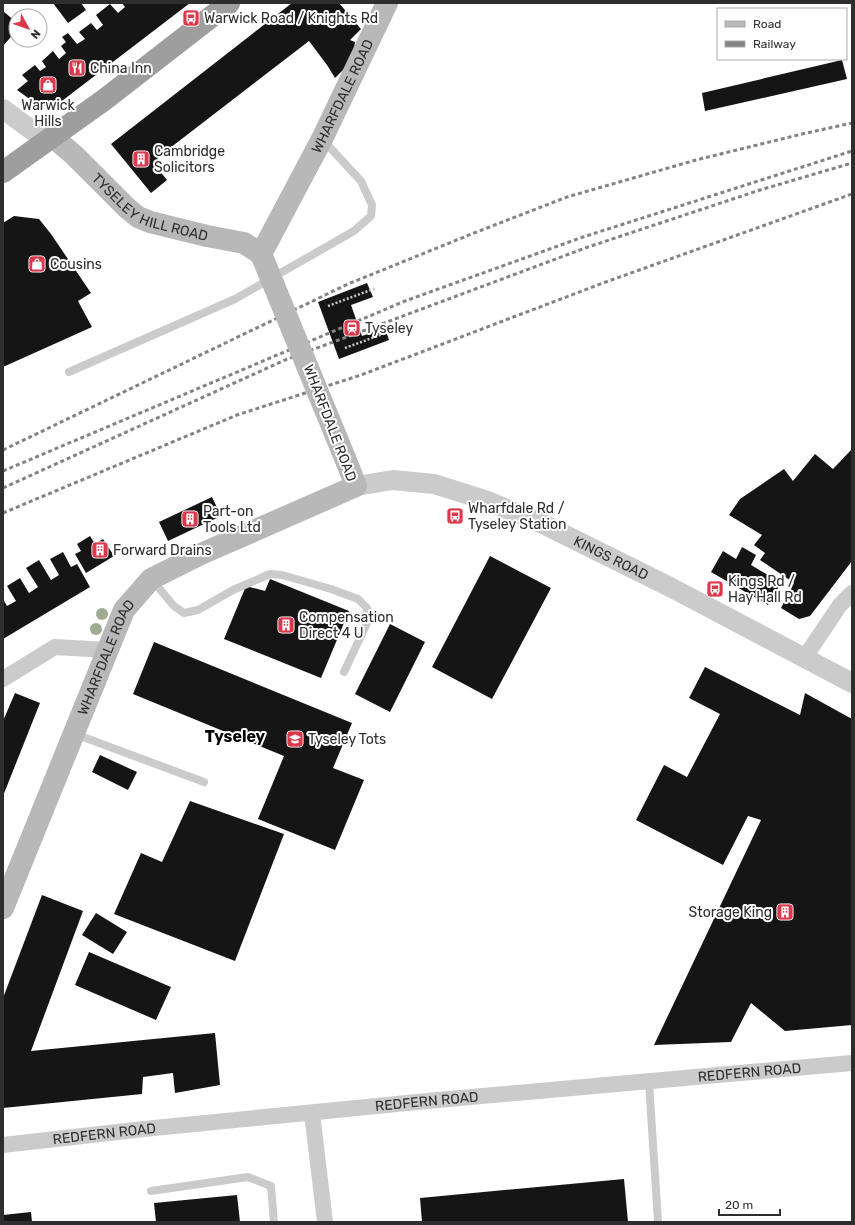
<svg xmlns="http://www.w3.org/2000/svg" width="855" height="1225" viewBox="0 0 855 1225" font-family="Rubik,sans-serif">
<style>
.building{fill:#151515}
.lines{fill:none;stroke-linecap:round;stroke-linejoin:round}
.path{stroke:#cbcbcb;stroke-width:2.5;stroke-dasharray:2 2;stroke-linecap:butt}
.service{stroke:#cbcbcb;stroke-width:8}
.minor{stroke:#cbcbcb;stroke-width:16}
.tertiary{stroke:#cbcbcb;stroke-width:20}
.secondary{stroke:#b8b8b8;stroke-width:22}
.trunk{stroke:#9e9e9e;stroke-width:22}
.rail{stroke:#838383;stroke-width:3;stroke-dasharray:4 3;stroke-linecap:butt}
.secondary-bridge{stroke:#b8b8b8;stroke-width:22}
.tree{fill:#a0ab94}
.labels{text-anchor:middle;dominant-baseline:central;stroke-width:4;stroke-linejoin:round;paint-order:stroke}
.poi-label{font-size:14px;fill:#2e2e2e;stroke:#fff;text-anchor:start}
.street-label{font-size:14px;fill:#2e2e2e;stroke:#fff}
.quarter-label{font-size:16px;font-weight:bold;fill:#000;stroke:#fff}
</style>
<rect width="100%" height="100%" fill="#fff"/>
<path class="building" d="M53 3H81L86 10 68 23Z
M122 3H190L54 107 38 105 17 90 28 81 22 75 35 65 40 71 46 67 42 61 53 51 59 59 66 53 61 46 66 42 62 37 68 33 77 44 85 39 79 32 91 23 97 30 103 25 96 15 110 4 118 13 125 7Z
M292 3H339L361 29 350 40 355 42 353 60 335 78 327 65 309 41 157 158 160 161 155 165 167 180 151 193 111 144Z
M3 11 16 22V31L3 46Z
M842 60 847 79 705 111 702 93Z
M14 216 39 219 51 234 91 293 78 301 92 327 3 367V223Z
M367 283 373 297 351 305 362 336 385 328 389 340 339 359 318 302Z
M852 449V561L810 616 799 619 781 608 794 583 760 560 765 553 754 545 762 535 729 515 740 499 784 469 793 481 815 454 833 469Z
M212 497 221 516 168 541 159 522Z
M90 536 95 544 103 539 114 556 86 573 75 554 81 551 77 544Z
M742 547 756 555 751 565 781 583 768 605 711 572 723 551 736 559Z
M63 552 71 567 77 564 90 587 3 639V599L7 606 16 601 7 586 20 578 29 593 38 587 26 568 39 560 51 580 59 575 50 559Z
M490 556 551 588 492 699 432 667Z
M270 579 349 611 321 678 224 639 246 586 265 591Z
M390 624 425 642 390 712 355 694Z
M154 642 352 723 333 768 364 780 335 850 258 819 284 756 133 694Z
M705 667 800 715 805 693 852 719V1025L785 1031 751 1003 731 1042 654 1045 761 820 748 816 723 865 636 820 664 765 687 777 720 714 689 698Z
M15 693 40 703 3 796V721Z
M100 755 137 772 128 790 92 772Z
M190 801 284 834 235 961 114 914 141 853 162 862Z
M42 895 83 911 31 1051 215 1033 220 1085 175 1093 173 1073 143 1077 142 1094 3 1108V998Z
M96 913 127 932 113 954 82 935Z
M89 952 171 987 156 1020 75 985Z
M624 1179 628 1222H422L420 1198Z
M237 1195 240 1222H156L154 1203Z
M31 1212 32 1222H3V1215Z"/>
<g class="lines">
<path class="path" d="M328 306 376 288
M345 348 391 331"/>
<path class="service" d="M69 372 235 299 354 231 371 216 372 205 361 181 322 139
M152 580 174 606 184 613 198 610 233 590 270 574 282 575 331 589 358 599 367 608V623L344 672
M75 734 204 782
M649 1082 658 1222
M151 1191 248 1177 271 1186 274 1222"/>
<g class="minor">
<path d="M805 657 840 605 852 593"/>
<path d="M3 679 55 647 107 650"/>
<path d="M312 1113 325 1222"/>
<path id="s1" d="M3 1145 144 1129 427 1101 852 1063"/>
</g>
<g class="tertiary">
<path d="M3 109 37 134 53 137"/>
<path id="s2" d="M356 486 393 480 434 484 485 500 541 523 672 588 852 683"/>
</g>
<g class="secondary">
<path id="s3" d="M53 137 74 155 127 208 138 217 150 222 207 236 244 243 261 254 322 139 387 3"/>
<path id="s4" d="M3 908 124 610 151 579 201 554 356 486 345 458"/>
</g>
<path class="trunk" d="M3 172 104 100 229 3"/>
<path class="rail" d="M3 450 348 284 474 233 567 197 696 160 802 134 852 123
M3 471 405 301 583 237 852 151
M3 488 285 360 588 247 760 190 852 163
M3 513 237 415 361 375 603 283 852 194"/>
<path class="secondary-bridge" d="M261 254 345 458"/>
</g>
<g class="tree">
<circle cx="102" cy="614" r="6"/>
<circle cx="96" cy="629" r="6"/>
</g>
<defs>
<g id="bus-square" transform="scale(0.9)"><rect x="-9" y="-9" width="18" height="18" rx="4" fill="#dc384b" stroke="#fff"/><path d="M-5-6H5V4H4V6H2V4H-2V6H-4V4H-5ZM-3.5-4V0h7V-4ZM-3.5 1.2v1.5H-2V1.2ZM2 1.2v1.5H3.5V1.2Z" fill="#fff"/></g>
<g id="restaurant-square" transform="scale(0.9)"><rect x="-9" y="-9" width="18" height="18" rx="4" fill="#dc384b" stroke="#fff"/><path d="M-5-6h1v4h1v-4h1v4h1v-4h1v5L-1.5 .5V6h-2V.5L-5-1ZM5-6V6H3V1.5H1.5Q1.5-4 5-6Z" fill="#fff"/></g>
<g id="shop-square" transform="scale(0.9)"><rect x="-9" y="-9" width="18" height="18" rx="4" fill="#dc384b" stroke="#fff"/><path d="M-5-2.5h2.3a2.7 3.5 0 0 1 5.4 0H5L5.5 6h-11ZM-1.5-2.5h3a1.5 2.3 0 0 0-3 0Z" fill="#fff"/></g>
<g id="building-square" transform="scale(0.9)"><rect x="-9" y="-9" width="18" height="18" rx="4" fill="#dc384b" stroke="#fff"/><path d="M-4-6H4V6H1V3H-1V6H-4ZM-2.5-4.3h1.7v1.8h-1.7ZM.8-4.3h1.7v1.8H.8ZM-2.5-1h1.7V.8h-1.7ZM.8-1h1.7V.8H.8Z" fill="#fff"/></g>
<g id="station-square" transform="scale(0.9)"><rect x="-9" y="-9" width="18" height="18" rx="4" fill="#dc384b" stroke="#fff"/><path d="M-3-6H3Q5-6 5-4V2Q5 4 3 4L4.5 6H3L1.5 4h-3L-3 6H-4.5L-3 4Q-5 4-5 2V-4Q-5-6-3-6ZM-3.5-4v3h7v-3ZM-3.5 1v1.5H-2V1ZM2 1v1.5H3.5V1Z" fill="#fff"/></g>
<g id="school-square" transform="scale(0.9)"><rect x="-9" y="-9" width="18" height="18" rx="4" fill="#dc384b" stroke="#fff"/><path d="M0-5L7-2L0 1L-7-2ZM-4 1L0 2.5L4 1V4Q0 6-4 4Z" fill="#fff"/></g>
</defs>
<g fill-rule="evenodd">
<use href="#bus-square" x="191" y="18"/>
<use href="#restaurant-square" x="77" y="68"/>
<use href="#shop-square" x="48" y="85"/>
<use href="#building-square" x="141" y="159"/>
<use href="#shop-square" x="37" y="264"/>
<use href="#station-square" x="352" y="328"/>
<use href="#bus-square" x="455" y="516"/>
<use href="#building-square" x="190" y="519"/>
<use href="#building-square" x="100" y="550"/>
<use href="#bus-square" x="715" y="589"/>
<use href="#building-square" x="286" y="625"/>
<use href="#school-square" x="295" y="739"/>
<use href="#building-square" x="785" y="912"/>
</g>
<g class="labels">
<g class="poi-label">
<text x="204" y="18">Warwick Road / Knights Rd</text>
<text x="90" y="68">China Inn</text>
<text x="48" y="105" text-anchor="middle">Warwick<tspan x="48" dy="16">Hills</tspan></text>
<text x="154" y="151">Cambridge<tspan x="154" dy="16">Solicitors</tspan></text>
<text x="50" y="264">Cousins</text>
<text x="365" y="328">Tyseley</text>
<text x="468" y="508">Wharfdale Rd /<tspan x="468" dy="16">Tyseley Station</tspan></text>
<text x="203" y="511">Part-on<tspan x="203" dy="16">Tools Ltd</tspan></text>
<text x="113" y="550">Forward Drains</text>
<text x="728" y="581">Kings Rd /<tspan x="728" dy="16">Hay Hall Rd</tspan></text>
<text x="299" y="617">Compensation<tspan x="299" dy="16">Direct 4 U</tspan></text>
<text x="308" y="739">Tyseley Tots</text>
<text x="772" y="912" text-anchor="end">Storage King</text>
</g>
<g class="street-label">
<text stroke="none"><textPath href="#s3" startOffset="424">WHARFDALE ROAD</textPath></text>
<text stroke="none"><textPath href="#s3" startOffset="123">TYSELEY HILL ROAD</textPath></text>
<text transform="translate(330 423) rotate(69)">WHARFDALE ROAD</text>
<text stroke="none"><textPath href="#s2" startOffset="271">KINGS ROAD</textPath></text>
<text stroke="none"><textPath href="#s4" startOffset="271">WHARFDALE ROAD</textPath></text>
<text stroke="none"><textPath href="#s1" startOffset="750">REDFERN ROAD</textPath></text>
<text stroke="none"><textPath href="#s1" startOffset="426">REDFERN ROAD</textPath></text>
<text stroke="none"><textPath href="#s1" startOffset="102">REDFERN ROAD</textPath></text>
</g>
<g class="quarter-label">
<text x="235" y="736">Tyseley</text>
</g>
</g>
<rect width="855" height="1225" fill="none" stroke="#2e2e2e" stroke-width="8"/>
<rect x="717" y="8" width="130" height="52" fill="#ffffff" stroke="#ababab"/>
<rect x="725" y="21" width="20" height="6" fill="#b8b8b8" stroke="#ababab"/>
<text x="753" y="28" font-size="12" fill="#2e2e2e">Road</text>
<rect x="725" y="41" width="20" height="6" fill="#838383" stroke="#ababab"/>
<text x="753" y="48" font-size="12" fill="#2e2e2e">Railway</text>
<g transform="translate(28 28) rotate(130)"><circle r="19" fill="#ffffff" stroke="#ababab"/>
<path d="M0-3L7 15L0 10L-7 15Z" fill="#dc384b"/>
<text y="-6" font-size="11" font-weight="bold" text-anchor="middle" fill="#2e2e2e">N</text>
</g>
<path d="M719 1209v6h61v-6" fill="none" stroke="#2e2e2e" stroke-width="2"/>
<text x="725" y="1209" font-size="12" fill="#2e2e2e" stroke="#ffffff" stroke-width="3" paint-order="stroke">20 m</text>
</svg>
